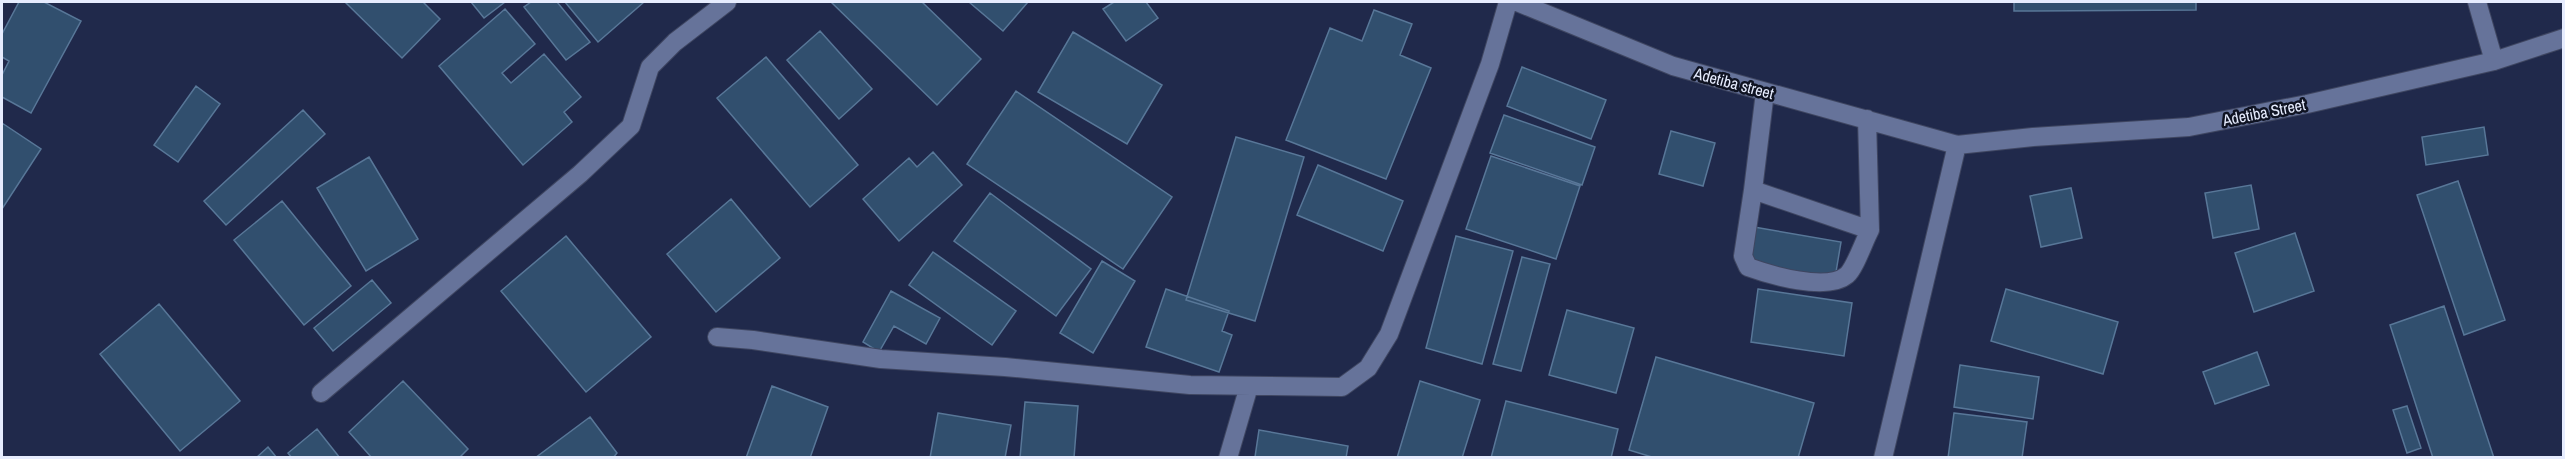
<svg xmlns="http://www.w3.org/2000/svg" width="2565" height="459" viewBox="0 0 2565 459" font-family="'Archivo Narrow',sans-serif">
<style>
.building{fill:#314f6e;stroke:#587798;stroke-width:1.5}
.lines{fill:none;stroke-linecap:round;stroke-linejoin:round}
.minor-casing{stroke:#3f4661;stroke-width:20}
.minor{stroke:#66739a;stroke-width:18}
.labels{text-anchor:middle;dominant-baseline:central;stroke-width:5;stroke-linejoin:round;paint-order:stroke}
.street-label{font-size:16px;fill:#e6ecfe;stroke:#0f1322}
</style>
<rect width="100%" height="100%" fill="#20294b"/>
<path class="building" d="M19 2H44L81 21 31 113 2 97V75L9 61 2 57V34Z
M345 2H423L440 19 402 58Z
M471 2H505L484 18Z
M531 2H557L590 42 566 60 524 7Z
M565 2H644L598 42Z
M831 2H922L981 59 937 105Z
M969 2H1028L1003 31Z
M1114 2H1146L1158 18 1126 41 1103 9Z
M2014 2H2196V10L2014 11Z
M505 9 535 44 502 73 511 83 544 54 581 97 564 112 572 122 523 165 439 66Z
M1374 10 1412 24 1400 55 1431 68 1386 179 1286 140 1330 28 1362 41Z
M820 31 872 89 839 119 787 60Z
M1073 32 1162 85 1127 144 1038 92Z
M766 57 858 165 810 207 717 98Z
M1522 67 1606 100 1591 139 1507 106Z
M196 86 220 104 178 162 154 145Z
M1016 91 1172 197 1123 269 967 164Z
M303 110 325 134 226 225 204 201Z
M1504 115 1595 147 1582 185 1490 153Z
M2 123 41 149 2 209Z
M2484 127 2488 155 2426 165 2422 137Z
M1671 131 1715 143 1703 186 1659 174Z
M1236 137 1304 157 1255 321 1186 300Z
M933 152 962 185 899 241 863 199 909 158 917 167Z
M1491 156 1580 186 1556 259 1466 229Z
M369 157 418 239 366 271 317 188Z
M1318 165 1403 201 1383 251 1297 215Z
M2458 181 2505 320 2464 335 2417 195Z
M2251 185 2259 229 2213 238 2205 193Z
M2071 188 2082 238 2041 247 2030 196Z
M990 193 1091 269 1056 316 954 241Z
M731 199 780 258 716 312 667 254Z
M282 201 351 286 304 325 234 240Z
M1754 227 1841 242 1835 278 1748 263Z
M2295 233 2314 291 2254 312 2235 253Z
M566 236 651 337 586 392 501 291Z
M1456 236 1513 251 1482 364 1426 348Z
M933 252 1016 311 992 345 909 285Z
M1522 257 1550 264 1521 371 1493 364Z
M1102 261 1135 281 1093 353 1060 333Z
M372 280 391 303 333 351 314 328Z
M1166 289 1229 311 1222 331 1232 335 1219 372 1146 347Z
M1758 289 1852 303 1844 356 1751 342Z
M2006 289 2118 322 2103 374 1991 341Z
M891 291 940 318 926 344 894 326 879 352 863 342Z
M159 304 240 401 180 451 100 354Z
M2444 306 2494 458H2433L2390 325Z
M1567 310 1634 328 1616 393 1549 375Z
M2257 352 2269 385 2215 404 2203 372Z
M1656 357 1814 403 1798 458H1655L1629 450Z
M1960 365 2039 377 2033 419 1954 407Z
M403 381 468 449 459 458H372L349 432Z
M1420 381 1480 400 1462 458H1397Z
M772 386 828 407 810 458H746Z
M1506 401 1618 429 1611 458H1491Z
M1025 402 1078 406 1074 458H1020Z
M2407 406 2421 448 2407 453 2393 410Z
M938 413 1011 425 1005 458H930Z
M1954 413 2027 422 2022 458H1948Z
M590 417 617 453 613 458H535Z
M317 429 340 458H292L288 453Z
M1259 430 1348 446 1346 458 1255 457Z
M268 447 277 458H256Z"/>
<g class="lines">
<g class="minor-casing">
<path id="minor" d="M1517 2 1673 66 1957 145 2033 137 2189 127 2307 104 2494 61 2564 38
M2477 2 2494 61
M1765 92 1753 190 1870 230 1867 119
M1753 190 1743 256 1748 267C1770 275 1827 292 1847 275 1855 268 1864 241 1870 230
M717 337 753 340 881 359 1005 367 1190 385 1342 387 1368 368 1389 334 1490 64 1508 2
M321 393 580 174 631 126 650 67 675 42 727 2
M1228 458 1249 386
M1883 458 1957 145"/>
</g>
<use href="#minor" class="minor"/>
</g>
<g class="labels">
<g class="street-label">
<text transform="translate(1734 83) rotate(15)">Adetiba street</text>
<text transform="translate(2264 112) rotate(-11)">Adetiba Street</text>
</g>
</g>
<rect width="2565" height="459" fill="none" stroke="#e6ecfe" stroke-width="6"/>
</svg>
